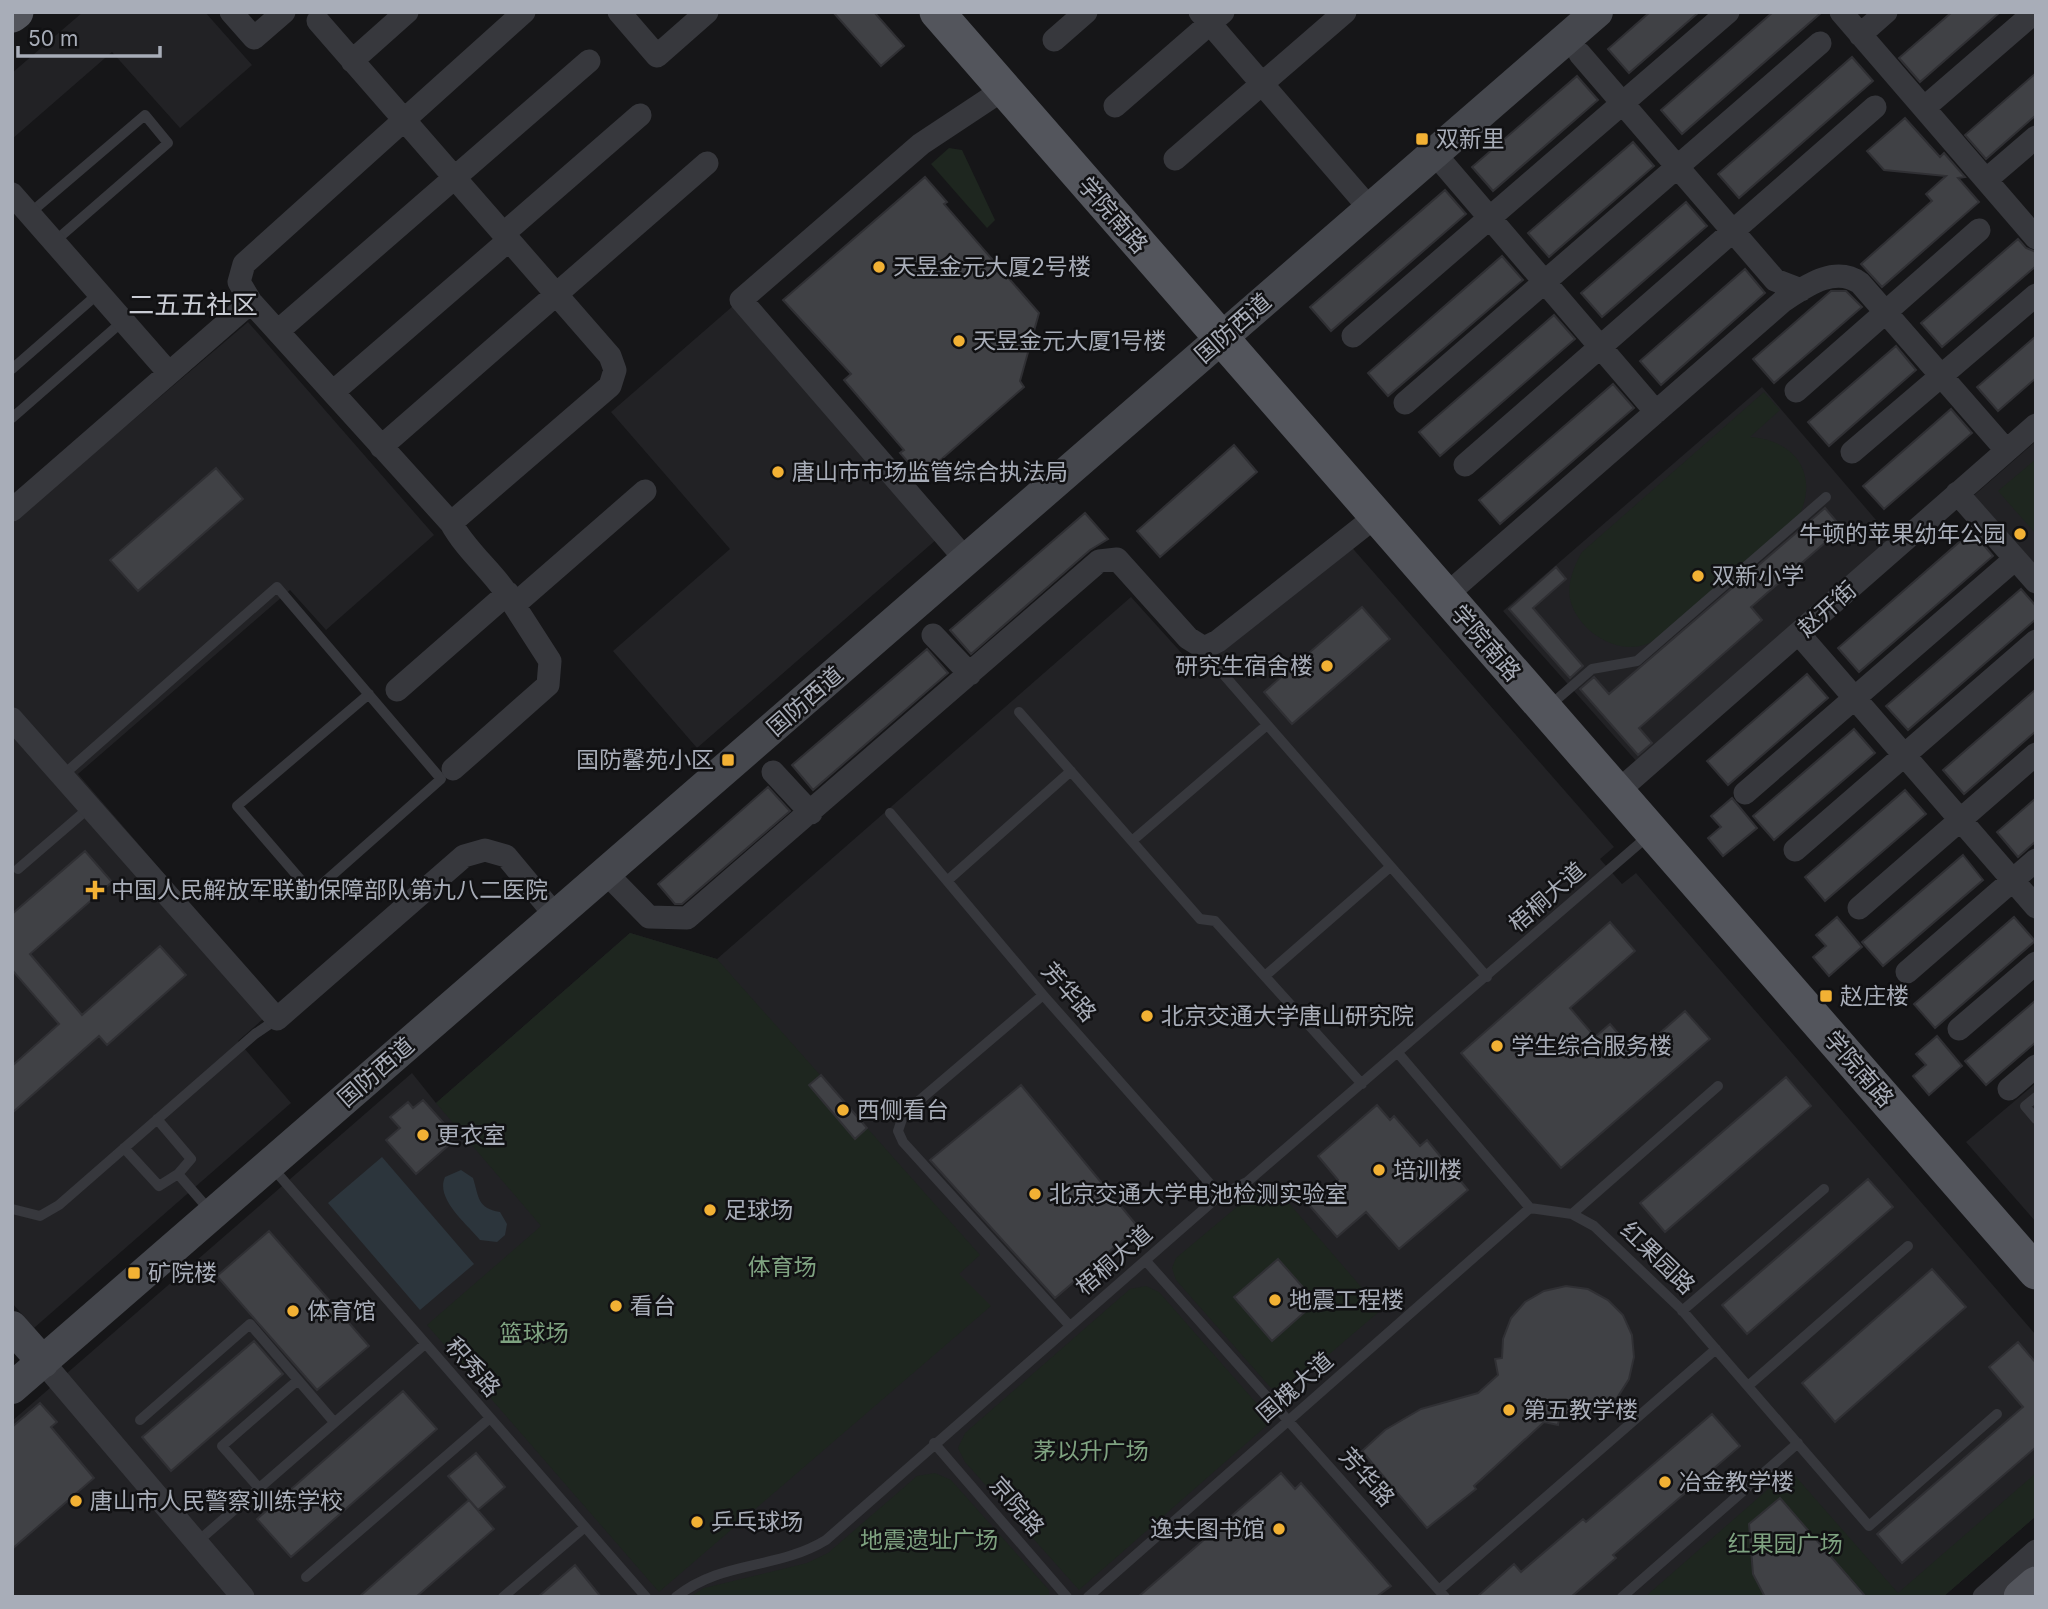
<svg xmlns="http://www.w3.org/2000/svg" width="2048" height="1609" viewBox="0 0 2048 1609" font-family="Inter,'Noto Sans SC',sans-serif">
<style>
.built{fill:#222225}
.green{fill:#1e261f}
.water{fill:#2c353c}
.building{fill:#404145;stroke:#303034;stroke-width:2}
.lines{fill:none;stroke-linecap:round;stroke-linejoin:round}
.lane{stroke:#37383d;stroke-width:10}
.street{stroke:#37383d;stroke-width:23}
.secondary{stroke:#45474d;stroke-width:32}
.primary{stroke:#53555c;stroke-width:35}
.poi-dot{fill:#f2b134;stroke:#111113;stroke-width:2.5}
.labels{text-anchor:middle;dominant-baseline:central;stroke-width:5;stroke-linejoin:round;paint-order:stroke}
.poi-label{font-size:23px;fill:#a8adb8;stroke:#111113;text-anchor:start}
.street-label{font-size:23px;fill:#a8adb8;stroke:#111113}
.park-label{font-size:23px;fill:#7fa381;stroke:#111113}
.quarter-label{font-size:26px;fill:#c9ccd4;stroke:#111113}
</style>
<rect width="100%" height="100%" fill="#161618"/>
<path class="built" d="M83 12H205L252 65 180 128 112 52 12 139V73Z
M741 299 945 532 697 748 613 651 730 549 611 412Z
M248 322 434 535 326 630 290 590 78 774 278 1006 238 1041 291 1103 34 1328 12 1303V523Z
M1762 387 1894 541 1638 763 1503 611Z
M2036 441V571L1971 498Z
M1348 543 1614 847 1600 859 1622 884 1636 873 2036 1335V1516L1943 1597H12V1421L412 1073 436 1103 630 933 717 959 1131 597 1196 669Z
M2036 1083V1222L1966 1142Z"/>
<path class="green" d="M949 148 962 150 995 220 987 228 931 164Z
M1764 392 1780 410 1750 437C1796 440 1820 475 1798 518L1670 630C1663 634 1655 641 1647 644 1616 656 1577 630 1570 599 1567 583 1574 566 1582 552Z
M2036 459V534L1998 491Z
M630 933 717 959 980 1255 959 1274 991 1306 659 1592 427 1325 541 1226 436 1103Z
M1269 1180 1381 1310 1292 1386 1282 1390 1271 1388 1176 1280 1172 1268 1176 1258Z
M1146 1286 1159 1292 1272 1421 1079 1590 965 1462 958 1448 965 1433 1130 1289Z
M1790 1470 1898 1593 2036 1473V1516L1943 1597H1645Z
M935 1473 951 1480 1049 1590V1597H690L704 1588 807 1563 828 1553 917 1476Z"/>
<path class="water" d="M382 1157 474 1264 420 1310 328 1203Z
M461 1170 473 1178C479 1197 477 1208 500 1212L507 1224 505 1235 497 1242 480 1240C467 1224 435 1199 445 1177Z"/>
<path class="building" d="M833 12H874L904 46 881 66Z
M1650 12H1699L1629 73 1608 49Z
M1773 12H1822L1682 134 1661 110Z
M1952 12H2000L1920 82 1899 58Z
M1852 57 1873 81 1739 198 1718 174Z
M2036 73V115L1986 159 1965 135Z
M1577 76 1598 100 1493 191 1472 167Z
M1905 118 1940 157 1944 153 1965 177 1958 178 1979 202 1882 287 1861 264 1932 201 1926 194 1946 176 1884 170 1867 151Z
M1633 142 1654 166 1549 257 1528 233Z
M925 177 947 202 944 204 1039 313 1020 381 1024 387 921 477 900 453 904 450 844 380 851 374 783 300Z
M1445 190 1466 214 1331 331 1310 307Z
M1686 202 1707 226 1602 317 1581 293Z
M2018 239 2026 248 2036 252V266L1942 347 1921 323Z
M1502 256 1523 280 1388 396 1368 373Z
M1745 269 1765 293 1661 385 1640 361Z
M1831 291H1846L1862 307 1774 383 1753 359Z
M1554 315 1575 339 1440 456 1419 432Z
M2036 336V378L1998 411 1977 387Z
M1896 346 1916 370 1829 446 1808 422Z
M1613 384 1634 408 1500 524 1479 500Z
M1951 409 1972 433 1884 509 1863 486Z
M1234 445 1257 472 1160 557 1137 531Z
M216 468 243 499 138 591 110 560Z
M1825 508 1842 528 1751 607 1762 620 1639 728 1652 743 1638 755 1580 689 1594 677 1609 694Z
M1085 513 1108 539 1090 550 971 654 950 630Z
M1972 531 1993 556 1859 672 1838 648Z
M1556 567 1566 579 1533 608 1583 666 1570 678 1509 609Z
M2021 589 2036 606V619L1908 730 1886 706Z
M1362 607 1390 639 1292 724 1264 692Z
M927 649 948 673 813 790 792 765Z
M1807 674 1828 698 1728 785 1707 761Z
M2036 689V731L1964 794 1943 770Z
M1854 729 1875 753 1774 840 1753 816Z
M768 787 790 811 682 904H675L658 884Z
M1905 790 1926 814 1825 901 1805 877Z
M1732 798 1757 828 1723 856 1708 838 1721 827 1711 816Z
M2036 798V841L2018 857 1997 832Z
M85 851 112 882 30 954 82 1015 160 946 186 975 107 1045 99 1036 12 1113V1066L59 1024 12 970V914Z
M1963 855 1983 880 1883 966 1862 942Z
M1837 917 1862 947 1829 976 1813 957 1826 946 1816 935Z
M2014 917 2035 941 1935 1028 1914 1004Z
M1610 922 1635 951 1570 1008 1595 1037 1610 1024 1636 1054 1685 1011 1710 1039 1561 1168 1461 1053Z
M2036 1000V1042L1986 1085 1965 1061Z
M1937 1036 1962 1066 1929 1095 1913 1076 1926 1065 1916 1054Z
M821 1075 867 1128 855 1139 809 1085Z
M1786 1077 1811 1106 1665 1232 1640 1203Z
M1021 1085 1138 1227 1055 1298 930 1160Z
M423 1100 457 1138 416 1174 386 1140 400 1128 390 1117 408 1102 413 1108Z
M1377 1105 1390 1120 1394 1116 1420 1146 1427 1140 1468 1190 1399 1249 1366 1212 1337 1237 1309 1205 1338 1180 1318 1156Z
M1868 1179 1893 1207 1747 1334 1722 1305Z
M269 1231 369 1346 317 1390 217 1276Z
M1278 1259 1316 1302 1272 1341 1234 1297Z
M1932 1269 1966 1307 1835 1422 1802 1383Z
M1566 1286 1588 1289 1608 1300 1623 1315 1632 1335 1634 1357 1629 1379 1617 1398 1600 1411 1579 1418 1559 1419 1558 1425 1544 1422 1474 1486 1476 1489 1427 1528 1362 1451 1385 1430 1421 1409 1478 1393 1498 1375 1495 1359 1502 1358 1503 1339 1511 1318 1525 1302 1544 1291Z
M254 1341 283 1374 171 1471 142 1437Z
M2018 1342 2036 1363V1447L1902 1563 1877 1534 2023 1407 1989 1367Z
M403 1391 437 1429 291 1557 257 1519Z
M40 1403 57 1422 51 1427 94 1478 12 1549V1427Z
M1712 1414 1740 1446 1613 1555 1616 1558 1571 1597H1477L1514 1564 1521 1572 1583 1519 1586 1522Z
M476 1453 505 1487 478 1510 448 1476Z
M1281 1473 1295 1489 1301 1483 1391 1586 1376 1597H1138Z
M1780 1498 1866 1597H1765L1753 1574 1749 1524Z
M469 1500 494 1529 416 1597H359Z
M575 1565 601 1597H538Z"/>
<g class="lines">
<path class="lane" d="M29 214 145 115 168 143 54 242
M12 369 99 293
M12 418 123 321
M1217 667 1487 977
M1548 707 1592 669 1637 661 1826 497
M1019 712 1200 919 1215 921 1362 1084
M62 776 277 587 441 779 312 893 237 806 369 694
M890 813 1043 995 1220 1195
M1132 841 1267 725
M18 869 90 807
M947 881 1071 771
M1266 975 1390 867
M1043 995 914 1105 903 1116 898 1131 903 1142 1070 1326
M1398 1053 1530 1208 1572 1214 1594 1226 1681 1309 1869 1526 1997 1414
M2036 1097 2025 1106 2036 1119
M124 1148 159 1186 178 1174 191 1159 157 1119
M271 1166 646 1597
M178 1174 211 1212
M12 1209 40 1216 59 1205 255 1034 277 1019
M1572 1214 1718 1086
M1146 1261 1445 1597
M1682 1311 1824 1189
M1748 1386 1908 1246
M140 1420 250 1324 334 1422
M934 1443 1067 1597
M259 1488 222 1446 298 1380
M196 1543 425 1344
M306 1577 490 1418
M1439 1590 1716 1349
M503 1597 585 1527
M676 1597C722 1560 777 1570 826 1540L1220 1195 1247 1182 1648 836
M1088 1597 1530 1208
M1622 1597 1798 1443"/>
<path class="street" d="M231 12 254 38 284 12
M619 12 657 56 707 12
M1200 12 1371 210
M1841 12 2036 238
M318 21 610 356 615 370 610 386 451 523C468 554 498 575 514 605L645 491
M1860 35 1886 12
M1054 40 1086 12
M1580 54 1775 280 1801 290
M352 61 407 12
M1115 106 1223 12
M1924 108 2035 12
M1435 154 1656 412
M1175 159 1345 12
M1986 180 2036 137
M12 194 169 373
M503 234 640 115
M251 302 239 282 244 264 524 12
M278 331 589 61
M1353 336 1728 12
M1796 391 1979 230
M333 392 509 240
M1405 403 1820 43
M381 447 707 163
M1852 452 2036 295
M1465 465 1875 107
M1957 493 2036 582
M12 510 251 302 451 523
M967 561 741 300 921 144 1004 89
M1445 596 1783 301C1806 286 1835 265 1860 283L2006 450
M1799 634 2036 907
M933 635 970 674
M397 690 508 593
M12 719 277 1019 464 856 485 850 506 856 556 916
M453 769 548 685 550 661 514 605
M773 772 811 813
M1617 792 2036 425
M1745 793 2015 559
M1795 850 2036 641
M606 873 649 917 687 918 1099 561 1117 559 1188 638 1204 648 1218 641 1375 517
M1859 908 2036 754
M1907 972 2036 860
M1959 1029 2036 963
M2009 1089 2036 1066
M43 1362 243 1597
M1984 1597 2036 1551"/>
<path class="secondary" d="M12 1327 43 1362
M12 1388 1597 12"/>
<path class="primary" d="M937 12 2036 1272
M12 15 16 12
M2021 1597 2036 1584"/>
</g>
<g class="poi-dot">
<rect x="1415" y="132" width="14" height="14" rx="3.5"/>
<circle cx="879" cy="267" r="7"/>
<circle cx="959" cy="341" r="7"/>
<circle cx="778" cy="472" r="7"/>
<circle cx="2020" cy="534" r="7"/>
<circle cx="1698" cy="576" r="7"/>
<circle cx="1327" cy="666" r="7"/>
<rect x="721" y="753" width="14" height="14" rx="3.5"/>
<path d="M91.5 879.5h7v7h7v7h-7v7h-7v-7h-7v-7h7z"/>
<rect x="1819" y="989" width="14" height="14" rx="3.5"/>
<circle cx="1147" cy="1016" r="7"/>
<circle cx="1497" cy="1046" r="7"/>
<circle cx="843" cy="1110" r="7"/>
<circle cx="423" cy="1135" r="7"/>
<circle cx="1379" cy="1170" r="7"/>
<circle cx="1035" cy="1194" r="7"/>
<circle cx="710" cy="1210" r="7"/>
<rect x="127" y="1266" width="14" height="14" rx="3.5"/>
<circle cx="1275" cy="1300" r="7"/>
<circle cx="616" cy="1306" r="7"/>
<circle cx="293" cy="1311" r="7"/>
<circle cx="1509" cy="1410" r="7"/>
<circle cx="1665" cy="1482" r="7"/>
<circle cx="76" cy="1501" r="7"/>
<circle cx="697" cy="1522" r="7"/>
<circle cx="1279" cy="1529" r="7"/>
</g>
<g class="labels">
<g class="poi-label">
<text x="1436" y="139">双新里</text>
<text x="893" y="267">天昱金元大厦2号楼</text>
<text x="973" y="341">天昱金元大厦1号楼</text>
<text x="792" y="472">唐山市市场监管综合执法局</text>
<text x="2006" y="534" text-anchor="end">牛顿的苹果幼年公园</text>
<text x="1712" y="576">双新小学</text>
<text x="1313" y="666" text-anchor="end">研究生宿舍楼</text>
<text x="714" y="760" text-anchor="end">国防馨苑小区</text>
<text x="111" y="890">中国人民解放军联勤保障部队第九八二医院</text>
<text x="1840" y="996">赵庄楼</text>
<text x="1161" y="1016">北京交通大学唐山研究院</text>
<text x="1511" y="1046">学生综合服务楼</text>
<text x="857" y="1110">西侧看台</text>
<text x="437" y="1135">更衣室</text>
<text x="1393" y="1170">培训楼</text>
<text x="1049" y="1194">北京交通大学电池检测实验室</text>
<text x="724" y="1210">足球场</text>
<text x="148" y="1273">矿院楼</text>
<text x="1289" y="1300">地震工程楼</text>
<text x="630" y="1306">看台</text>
<text x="307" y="1311">体育馆</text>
<text x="1523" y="1410">第五教学楼</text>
<text x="1679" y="1482">冶金教学楼</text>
<text x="90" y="1501">唐山市人民警察训练学校</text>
<text x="711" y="1522">乒乓球场</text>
<text x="1265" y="1529" text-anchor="end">逸夫图书馆</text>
</g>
<g class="street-label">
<text transform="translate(1113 215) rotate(49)">学院南路</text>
<text transform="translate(1233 328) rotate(-41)">国防西道</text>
<text transform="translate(1827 609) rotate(-42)">赵开街</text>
<text transform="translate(1486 643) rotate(49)">学院南路</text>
<text transform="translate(805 701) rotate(-41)">国防西道</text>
<text transform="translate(1547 897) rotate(-41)">梧桐大道</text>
<text transform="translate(1069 992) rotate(49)">芳华路</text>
<text transform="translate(1859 1069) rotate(49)">学院南路</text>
<text transform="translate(376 1072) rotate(-41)">国防西道</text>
<text transform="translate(1658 1258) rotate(44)">红果园路</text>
<text transform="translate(1114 1260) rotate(-41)">梧桐大道</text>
<text transform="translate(473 1367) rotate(49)">积秀路</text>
<text transform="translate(1295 1387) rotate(-41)">国槐大道</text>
<text transform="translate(1367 1477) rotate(48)">芳华路</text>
<text transform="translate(1017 1506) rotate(49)">京院路</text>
</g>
<g class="park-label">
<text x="782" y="1267">体育场</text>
<text x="534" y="1333">篮球场</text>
<text x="1091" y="1451">茅以升广场</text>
<text x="929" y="1540">地震遗址广场</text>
<text x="1785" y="1544">红果园广场</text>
</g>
<g class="quarter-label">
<text x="193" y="304">二五五社区</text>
</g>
</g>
<rect width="2048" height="1609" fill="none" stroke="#a8adb8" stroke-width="28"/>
<path d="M18 46v10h142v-10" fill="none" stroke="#a8adb8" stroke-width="3.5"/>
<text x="28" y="46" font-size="21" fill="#a8adb8" stroke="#111113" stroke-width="5" paint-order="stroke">50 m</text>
</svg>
